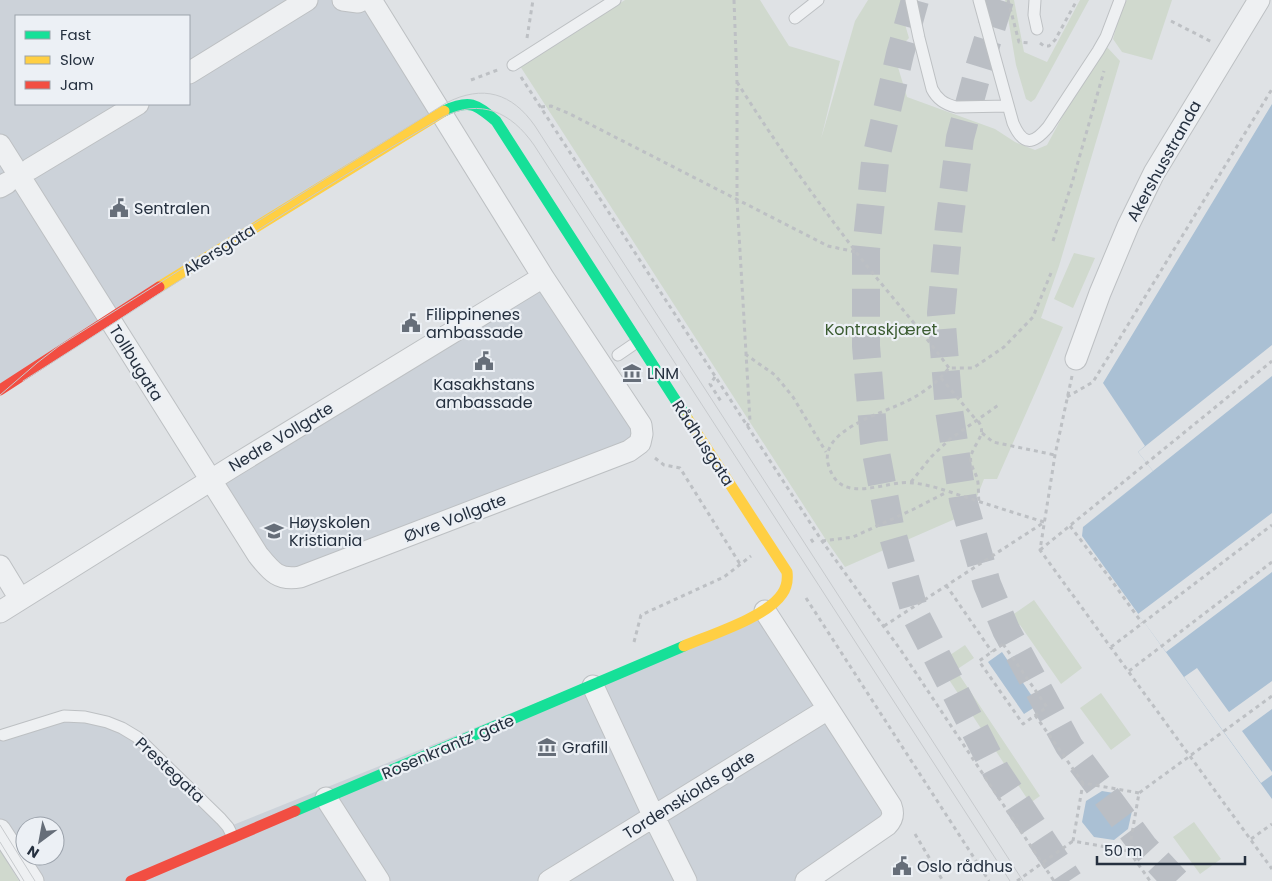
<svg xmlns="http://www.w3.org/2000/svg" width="1272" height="881" viewBox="0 0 1272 881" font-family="Poppins,sans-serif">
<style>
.built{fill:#ccd2d9;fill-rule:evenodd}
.green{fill:#d0d9ce}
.water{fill:#aac0d4}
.pier{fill:#dfe2e5}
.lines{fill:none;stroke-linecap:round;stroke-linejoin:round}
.highway-tunnel{stroke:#babec4;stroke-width:28;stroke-dasharray:28 14;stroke-linecap:butt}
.lane-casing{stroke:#bdc0c3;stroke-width:13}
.street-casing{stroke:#bdc0c3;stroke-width:23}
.path{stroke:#bdc0c4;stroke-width:3;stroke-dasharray:4 4;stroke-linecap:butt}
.lane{stroke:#eef0f2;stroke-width:11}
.street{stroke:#eef0f2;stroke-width:21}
.fast{stroke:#16e098;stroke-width:11}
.slow{stroke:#ffcf43;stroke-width:11}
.jam{stroke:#f24e42;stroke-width:11}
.tram{stroke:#c7cacd;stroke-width:1}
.labels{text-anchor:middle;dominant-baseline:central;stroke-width:4.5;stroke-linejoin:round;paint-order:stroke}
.street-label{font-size:16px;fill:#25303f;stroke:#ecf0f5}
.poi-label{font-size:16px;fill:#25303f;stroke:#ecf0f5;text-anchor:start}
.park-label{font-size:16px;fill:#3b5c31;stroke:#ecf0f5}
</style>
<rect width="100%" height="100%" fill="#dfe2e5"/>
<path class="built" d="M0 0H362L441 113 0 390ZM16 16H189V104H16Z
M543 277 640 443 289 579 211 480Z
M765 611 894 812 806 881H33L0 830V737L64 716 122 728 228 827ZM25 826H55V856H25Z"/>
<path class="green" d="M625 0H760L789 46 840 61 821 139 855 21 868 0H901L904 21 909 38 894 54 907 97 995 129 1015 142 1035 150 1047 145 1074 95 1106 46 1120 61 1059 266 1041 318 1063 327 1039 384 997 479H984L971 512 845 567 826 540 520 66Z
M1005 0H1014L1024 52 1047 62 1080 0H1089L1035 99 1031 102 1026 99 1016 65Z
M1127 0H1172L1152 60 1122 52 1113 39 1121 9Z
M1074 253 1095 258 1073 308 1054 299Z
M1034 600 1082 668 1061 684 1020 625 1005 636 998 625Z
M965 645 974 658 956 670 1040 796 1030 803 938 663Z
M1101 693 1131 735 1111 750 1080 708Z
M1194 822 1221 859 1200 874 1173 837Z
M0 850 19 881H0Z"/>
<path class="water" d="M1272 104V799L1082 536 1083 527 1153 471 1138 452 1145 446 1103 383Z
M1002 652 1038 705 1024 714 988 662Z
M1102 791 1120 794 1132 811 1128 829 1114 840 1094 837 1082 822 1086 801Z"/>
<path class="pier" d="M1272 345V376L1153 471 1138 452Z
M1272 513V572L1166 652 1138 614Z
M1197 668 1229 712 1272 681V709L1242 731 1272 772V775L1261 783 1184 677Z"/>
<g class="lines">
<path class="highway-tunnel" d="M915 0 900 54 875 162 866 250V346L874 442 890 526 916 616 996 771 1069 881
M1000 0 978 71 960 138 949 225 941 313 949 410 963 500 987 584 1006 630 1069 746 1144 847 1176 881"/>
<g class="lane-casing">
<path id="lane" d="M911 0 919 38 932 89C937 99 944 104 956 107L1008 106
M979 0 1013 123C1023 146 1033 145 1048 127L1098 51 1106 37 1120 0
M1035 0 1034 15 1037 29
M795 18 818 0
M513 65 615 0
M618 355 637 342
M3 735 64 716 85 717 107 722 122 728 137 737 221 819 228 827 233 837"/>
</g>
<g class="street-casing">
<path id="street" d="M343 0 358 2 362 0
M189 73 307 0
M0 145 258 555C271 571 278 581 300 577L629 451 640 443 642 434 641 425 543 277 371 0
M30 169 138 104
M0 187 7 183
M1076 359 1100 293 1128 226 1154 173 1259 0
M0 566 20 599
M765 611 891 806C894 814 893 819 887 825L806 881
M0 612 232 467 543 277
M593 686 654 817 686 881
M326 798 379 881
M0 830 33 881
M549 881 828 709"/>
</g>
<path class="path" d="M734 0 737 82V200L750 421 747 426
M1008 0 1019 42 1030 43
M1171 21 1212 42
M527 38 533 0
M1040 43 1044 46H1049L1055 40 1077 0
M521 77 822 541 902 652 1054 881
M471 80 500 69
M737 82C774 141 814 197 856 252 886 291 920 328 949 368
M541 107 551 106 570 114 828 246 856 252
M1053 241 1072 183 1104 71
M745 354 775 375 793 397 826 452
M1072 376 1055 455 1040 550 1272 869
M715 377 710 384 722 403
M941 378 977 421
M1067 397 1093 382 1272 89
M978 421C988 434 974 443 971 456 969 464 975 471 977 478 979 484 978 495 979 502
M982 433 993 442 1055 455
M655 458 664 465 680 468 740 564
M911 482 931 457 950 439 1000 404
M1044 522C1018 514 993 506 968 498 950 492 932 485 913 483 886 479 842 507 829 467 816 431 881 414 905 402 922 394 937 383 949 368H973L1004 347 1033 317 1051 273
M1070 526 1109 577 1142 623
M811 539 815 545
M822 541 853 537 912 510 947 492
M1040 550 1272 361
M946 585 992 652
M806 598 989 881
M884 626 1043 523
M634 642 641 615 724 577 751 556
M1003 644 1047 707 1023 724 979 661Z
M1111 647 1272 525
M1129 671 1272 562
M1035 715 1083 783
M1139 793 1083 783 1073 841 1129 851 1139 793 1272 696
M915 834 943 881
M1251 839 1272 824
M1129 851 1150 881
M1017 881 1073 841"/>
<use href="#lane" class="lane"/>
<use href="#street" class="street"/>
<path class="fast" d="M444 111C470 99 476 104 496 121L687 418
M295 811 684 646"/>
<path class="slow" d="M159 287 444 111
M684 646C710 635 767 617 782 594 787 587 788 580 787 572L687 418"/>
<path class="jam" d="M0 390 159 287
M131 881 295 811"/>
<path class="tram" d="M23 381C163 293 300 199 443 117 481 98 511 112 534 145L1010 881
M0 395 37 363 59 346 446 103C483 84 512 93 535 126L1023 881
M0 825 35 881
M0 842 24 881"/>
</g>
<defs>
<g id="civic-bare" transform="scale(1.5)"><path d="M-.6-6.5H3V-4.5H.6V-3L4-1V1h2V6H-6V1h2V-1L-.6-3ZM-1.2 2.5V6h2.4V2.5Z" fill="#666e79" stroke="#ecf0f5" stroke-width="2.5" paint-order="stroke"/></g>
<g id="museum-bare" transform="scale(1.5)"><path d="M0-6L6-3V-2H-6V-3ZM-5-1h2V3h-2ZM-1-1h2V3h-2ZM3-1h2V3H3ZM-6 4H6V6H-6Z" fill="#666e79" stroke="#ecf0f5" stroke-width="2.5" paint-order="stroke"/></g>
<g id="university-bare" transform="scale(1.5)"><path d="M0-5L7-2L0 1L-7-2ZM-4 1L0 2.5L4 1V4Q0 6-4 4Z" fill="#666e79" stroke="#ecf0f5" stroke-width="2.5" paint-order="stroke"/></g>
</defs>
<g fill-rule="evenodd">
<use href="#civic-bare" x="119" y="208"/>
<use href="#civic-bare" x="411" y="323"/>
<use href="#civic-bare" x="484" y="361"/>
<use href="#museum-bare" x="632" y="373"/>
<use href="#university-bare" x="274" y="531"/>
<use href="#museum-bare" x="547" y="747"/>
<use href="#civic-bare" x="902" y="866"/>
</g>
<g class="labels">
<g class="street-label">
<text transform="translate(1164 161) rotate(-61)">Akershusstranda</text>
<text transform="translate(219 250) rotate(-32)">Akersgata</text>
<text transform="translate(136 363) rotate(58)">Tollbugata</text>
<text transform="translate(281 437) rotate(-31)">Nedre Vollgate</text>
<text transform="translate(703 443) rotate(57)">Rådhusgata</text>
<text transform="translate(455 518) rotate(-21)">Øvre Vollgate</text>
<text transform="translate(448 747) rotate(-23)">Rosenkrantz’ gate</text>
<text transform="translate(170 770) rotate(43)">Prestegata</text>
<text transform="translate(689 795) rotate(-32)">Tordenskiolds gate</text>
</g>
<g class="poi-label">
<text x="134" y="208">Sentralen</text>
<text x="426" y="314">Filippinenes<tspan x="426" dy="18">ambassade</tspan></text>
<text x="647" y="373">LNM</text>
<text x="484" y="384" text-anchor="middle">Kasakhstans<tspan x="484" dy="18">ambassade</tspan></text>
<text x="289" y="522">Høyskolen<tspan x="289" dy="18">Kristiania</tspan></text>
<text x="562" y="747">Grafill</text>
<text x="917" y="866">Oslo rådhus</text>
</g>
<g class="park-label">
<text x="881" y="329">Kontraskjæret</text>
</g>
</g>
<rect x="15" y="15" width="175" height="90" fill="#ecf0f5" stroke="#9ca3ac"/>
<rect x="25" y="31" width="25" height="8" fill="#16e098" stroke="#9ca3ac"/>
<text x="60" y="40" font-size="15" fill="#25303f">Fast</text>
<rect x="25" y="56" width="25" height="8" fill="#ffcf43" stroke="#9ca3ac"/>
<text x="60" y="65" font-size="15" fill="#25303f">Slow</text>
<rect x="25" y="81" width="25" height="8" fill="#f24e42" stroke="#9ca3ac"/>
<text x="60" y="90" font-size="15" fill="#25303f">Jam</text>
<g transform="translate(40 841) rotate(212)"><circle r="24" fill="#ecf0f5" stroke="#9ca3ac"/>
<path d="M0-4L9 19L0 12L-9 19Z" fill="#666e79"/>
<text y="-8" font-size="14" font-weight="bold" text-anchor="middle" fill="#25303f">N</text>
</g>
<path d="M1097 856v8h148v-8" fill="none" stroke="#25303f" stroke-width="2.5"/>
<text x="1104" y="856" font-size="15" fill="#25303f" stroke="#ecf0f5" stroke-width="4" paint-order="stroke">50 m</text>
</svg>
